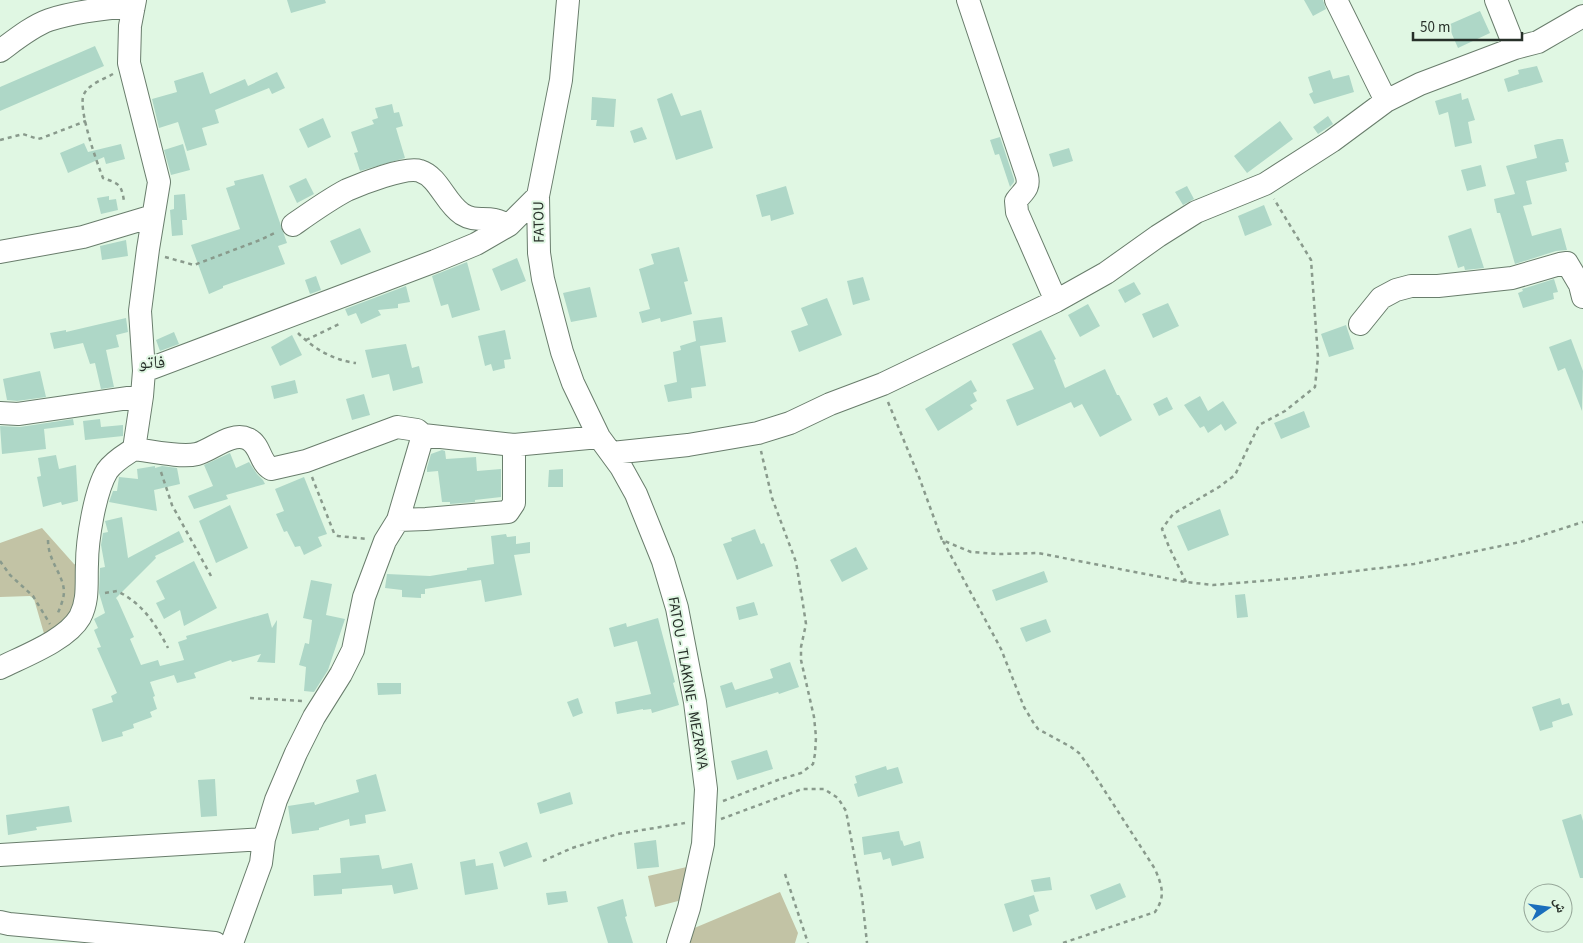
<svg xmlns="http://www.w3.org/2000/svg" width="1583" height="943" viewBox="0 0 1583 943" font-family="'Source Sans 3','Noto Naskh Arabic',sans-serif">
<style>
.green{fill:#c2c3a5}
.building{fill:#aed7c7}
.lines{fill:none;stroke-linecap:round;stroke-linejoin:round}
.minor-casing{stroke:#697d6c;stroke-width:24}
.path{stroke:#899a8c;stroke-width:2.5;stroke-dasharray:4 4;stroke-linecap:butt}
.minor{stroke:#fff;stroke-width:22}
.labels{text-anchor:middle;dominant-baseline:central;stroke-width:4;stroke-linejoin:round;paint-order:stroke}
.street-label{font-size:15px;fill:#273029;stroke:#e0f7e3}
.quarter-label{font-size:18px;fill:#273029;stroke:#e0f7e3}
</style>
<rect width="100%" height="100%" fill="#e0f7e3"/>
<path class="green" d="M42 528 74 564 80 567 77 608 45 637 34 599 30 596 0 597V543Z
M691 866 682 900 655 907 648 876Z
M780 892 798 933 795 943H687L692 929Z"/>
<path class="building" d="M287 0H325L326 3 291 13Z
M1304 0H1323L1326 9 1313 16Z
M1480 11 1490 33 1458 48 1448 25Z
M95 46 104 66 0 111V87Z
M1537 66 1543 82 1508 92 1504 79 1519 74 1518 70Z
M1330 70 1333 79 1349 75 1354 92 1314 104 1309 94 1313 92 1308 77Z
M203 72 210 94 245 79 248 86 277 72 285 88 272 94 269 88 215 110 219 123 202 128 207 145 187 151 178 122 159 128 152 99 177 92 174 81Z
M672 93 681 116 701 110 713 148 676 160 657 99Z
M1461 93 1462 100 1468 98 1475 120 1468 122 1472 143 1455 147 1448 112 1439 115 1435 101Z
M592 97 616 99 614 127 596 126 597 120H591Z
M392 104 394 113 399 112 403 126 396 128 405 158 360 171 354 153 358 152 351 132 374 124 372 120 378 118 375 108Z
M1328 116 1333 124 1318 134 1313 127Z
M323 118 331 137 308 148 299 129Z
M1280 121 1293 139 1247 173 1234 156Z
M642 127 647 139 634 143 630 131Z
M1000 137 1014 179V182L1010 187 999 154 995 155 990 140Z
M1558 139H1563L1569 162 1565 163 1567 171 1526 181 1532 204 1523 206 1532 236 1561 228 1567 250 1556 251 1515 264 1500 213H1497L1494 199 1515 194 1506 166 1537 158 1534 145Z
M84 143 88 152 121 144 125 159 106 164 104 157 68 173 60 153Z
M183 144 190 170 171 175 164 150Z
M1069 148 1073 161 1053 167 1049 154Z
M1481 165 1486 186 1467 191 1461 170Z
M263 174 287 243 278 246 285 264 223 286V288L209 294 191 245 240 229 226 188 235 185 234 181Z
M306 178 314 194 297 203 289 186Z
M786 186 794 214 771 221 770 215 762 217 756 195Z
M1187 186 1194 199 1183 205 1175 192Z
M185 194 187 220H182L183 235 172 236 170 210 174 209V195Z
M109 196V200L116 199 118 210 101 214 97 198Z
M1264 205 1272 225 1245 236 1238 216Z
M360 228 371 252 341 265 330 241Z
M1471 228 1484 268 1465 270 1464 266 1458 268 1448 236Z
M126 240 128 256 102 260 100 246Z
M679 247 688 281 684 282 692 314 661 322 660 318 642 323 639 312 650 309 639 269 654 264 651 254Z
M517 258 526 281 501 291 492 269Z
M467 262 480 310 452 318 448 304 441 306 432 276Z
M316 276 321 290 310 294 305 280Z
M863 277 870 300 853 305 847 281Z
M1554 279 1558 292 1553 293 1554 299 1523 308 1518 293 1523 291 1522 289Z
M1134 282 1141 294 1125 303 1118 290Z
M406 286 410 302 398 304V308L378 310 381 315 361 324 356 313 348 316 345 309Z
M590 287 597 317 571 322 563 293Z
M827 298 842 335 799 352 791 331 808 325 801 308Z
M1168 303 1179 326 1153 338 1142 314Z
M1088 304 1100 326 1080 337 1068 315Z
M722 317 726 342 700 346 706 386 691 388 692 398 668 402 664 385 677 382 673 352 681 350 680 346 696 341 693 321Z
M126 318 128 332 116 335 119 347 106 350 114 387 101 389 95 363 90 364 83 343 54 349 50 333 66 330V332Z
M1346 325 1354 349 1329 357 1321 334Z
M505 330 511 359 504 360 505 368 493 371 491 364 485 366 478 336Z
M1041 330 1056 359 1054 360 1065 388 1105 369 1117 395H1119L1132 420 1100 437 1082 404 1074 408 1071 402 1017 426 1006 400 1034 389 1012 344Z
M174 332 179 344 160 351 156 340Z
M292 335 302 355 280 366 271 347Z
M1571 339 1583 371 1582 411 1565 368 1558 371 1549 347Z
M406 344 412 368 419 366 423 383 393 391 389 374 372 378 365 350Z
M40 371 46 397 17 401 7 400 3 379Z
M295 380 298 393 274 399 271 386Z
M971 380 977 391 973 393 977 401 970 405 973 409 938 431 925 409Z
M364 394 370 415 352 420 346 399Z
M1200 396 1208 411 1223 401 1237 423 1225 431 1221 424 1208 433 1204 426 1200 428 1184 405Z
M1167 397 1173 409 1159 416 1153 404Z
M1304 411 1310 427 1281 439 1274 423Z
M73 419 74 425 44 429 46 449 2 454 0 426 20 427Z
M100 419 101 427 123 425V436L85 440 83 421Z
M442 450 445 451 446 459 476 457 477 471 501 469V497L475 500V502L450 504V502H442L438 471 427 472V468L431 454Z
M230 453 236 468 249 462 257 474 263 480 265 484 226 495 228 499 194 509 188 496 213 486 204 465Z
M56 455 59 469 76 465 78 501 62 505 61 502 43 507 37 477 41 476 38 458Z
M155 466V468L162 466 177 468 180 484 154 490 157 511 109 502 113 491H117L119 477 138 479 137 469Z
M563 469V487H548L549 470Z
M304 477 327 534 318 537 322 546 304 555 300 546 295 547 287 531 284 532 276 514 284 511 275 489Z
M230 505 248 548 216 563 199 521Z
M1220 509 1229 535 1188 551 1177 526Z
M122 517 128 558 179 531 184 542 155 556 156 558 116 598 118 601 134 637 130 639 141 665 158 660 160 666 184 660 178 642 187 639 186 636 268 613 272 628 277 620 275 663 257 662 261 654 232 662 231 660 194 673 196 678 177 683 174 675 150 682 155 696 153 697 157 709 150 712 152 717 133 724 134 728 122 732 123 736 102 742 92 709 113 702 111 696 117 693 97 648 101 647 94 630 98 628 94 619 105 613 99 593 100 568 105 567 101 545 103 533 108 532 105 521Z
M755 529 761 544 764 543 773 566 737 580 723 544 732 541 731 538Z
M506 534 507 537 516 536V544L530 542V553L514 555 522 595 485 602 481 580 425 589V594H421V598L402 597V590L385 588 387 574 430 576 467 570V568L494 564 491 536Z
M856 547 868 569 842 582 830 560Z
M194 561 217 608 184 626 180 610 164 619 156 603 165 599 156 581Z
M1044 571 1048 582 996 601 992 590Z
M311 580 332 584 326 615 345 619 328 670 314 692 304 691 306 667 299 665 305 643 309 644 312 620 303 618Z
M1245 594 1248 617 1237 618 1235 595Z
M754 602 758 615 739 620 736 607Z
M658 618 675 682 673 683 679 705 652 713 651 709 643 710V709L617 714 615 702 651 694 637 641 614 647 609 628 626 623 627 627Z
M1046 619 1051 632 1026 642 1020 628Z
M790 662 799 687 779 694 778 692 726 708 720 686 732 682 735 690 773 678 770 669Z
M377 683H401V694L378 695Z
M578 698 583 713 573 717 567 702Z
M1560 698 1562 705 1569 703 1573 715 1552 722 1553 727 1540 731 1532 707Z
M767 750 773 769 737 780 731 761Z
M886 766 887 770 898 767 903 783 858 797 854 784 857 783 855 776Z
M376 774 386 811 365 815 366 823 350 826 349 819 319 828V830L292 834 288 806 314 802 315 805 359 792 356 780Z
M215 779 217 816 201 817 198 780Z
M570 792 573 804 540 814 537 803Z
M69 806 72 822 36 827 37 830 8 835 6 815Z
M1581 814 1583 821V878H1580L1562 820Z
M899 831 901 841 902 840 904 846 920 841 924 858 892 866 890 858 883 860 881 852 864 855 862 837Z
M656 840 659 867 637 869 634 843Z
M527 842 532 857 504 867 499 852Z
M379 855 382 869 412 863 418 889 394 894 392 885 342 889V894L314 896 313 875 341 873 340 858Z
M475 859 476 866 493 863 498 889 465 895 460 862Z
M1050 877 1052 890 1034 892 1031 880Z
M1120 883 1126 897 1096 910 1090 895Z
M566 891 568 902 548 905 546 893Z
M1034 895 1039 911 1029 915 1032 925 1013 932 1004 904Z
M623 899 627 916 625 917 633 943H608L597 907Z"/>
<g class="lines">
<g class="minor-casing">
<path id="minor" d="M568 0 561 80 538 196 539 253 543 279 552 314 562 352 573 383 599 437 621 467 636 494 663 561 677 608 695 702 706 789 703 844 689 908 678 943
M968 0 1027 176C1030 189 1023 191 1016 201L1017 212 1056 301
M1336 0 1386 101
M1496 0 1515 48
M0 51C15 40 32 26 49 20 76 11 106 8 134 6
M293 225C310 213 328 200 347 190 361 184 406 166 420 171 439 177 445 203 462 214 475 222 482 217 495 220 500 221 505 224 509 225L538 196
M0 252 83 237 153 216
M1360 324 1381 298 1396 290 1411 286H1438L1512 278 1560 264 1567 263 1580 285 1583 297
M144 371 435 261 476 244 509 225
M0 413 18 414 142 396
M134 449 142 396 144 371 140 311 148 249 159 182 129 63 130 26 135 0
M612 453 688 445 758 433 790 423 830 404 883 384 1056 301 1106 273 1158 236 1196 212 1265 184 1332 141 1386 101 1420 84 1515 48 1538 42 1583 16
M398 520 426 519 508 512 514 503V445
M0 668C24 656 67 640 80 617 89 600 86 582 87 564 87 540 95 491 107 471 114 461 125 455 134 449 151 451 181 458 197 454 212 450 232 431 248 439 261 445 259 462 271 469L306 461 397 427 417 430 423 435 514 445 599 437
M0 855 264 839
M0 922 9 924 215 943
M232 943 261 863 264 839 276 800 296 753 314 717 341 674 353 650 364 597 385 541 398 520 423 435"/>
</g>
<path class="path" d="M113 74C104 79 89 84 84 94 77 107 97 163 103 178 119 184 121 183 124 201
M0 140 23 134 38 139 42 138 86 121
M165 257 194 265 260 240 277 232
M298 333C314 349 333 360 356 363
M306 340 341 323
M888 402 919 477 942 540 971 552 999 554 1038 553 1186 582 1213 585 1297 578 1414 564 1520 542 1583 522
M161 472 172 505 211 576
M312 477 334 533 338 536 367 539
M48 540C48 561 63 574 64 591 64 599 60 608 57 615
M943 541 1001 649 1024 707 1033 722 1038 729 1071 747 1079 753 1092 771 1155 869C1162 886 1166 896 1155 912L1063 943
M0 561 10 575 33 596 50 624
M1186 582 1169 547 1162 529 1173 514 1219 487 1235 475 1259 425 1285 411 1315 387 1318 357 1311 260 1274 199
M105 593 117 591C143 604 155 623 168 648
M250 698 304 701
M723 801 778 780 801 773 813 764 815 754 816 737 814 717 801 660V647L806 624 802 598 796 562 772 498 761 451
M721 819 802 789H824L838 798 846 811 862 897 867 943
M543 861 572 848 618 834 685 823
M785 874 808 943"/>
<use href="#minor" class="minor"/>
</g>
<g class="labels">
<g class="street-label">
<text transform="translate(539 222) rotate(-91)">FATOU</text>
<text transform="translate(688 683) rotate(80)">FATOU - TLAKINE - MEZRAYA</text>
</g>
<g class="quarter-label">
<text x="152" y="362">فاتو</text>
</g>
</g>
<g transform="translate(1548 908) rotate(77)"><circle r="24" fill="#e0f7e3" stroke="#96a799"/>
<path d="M0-4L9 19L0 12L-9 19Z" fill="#1a6ebc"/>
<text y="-8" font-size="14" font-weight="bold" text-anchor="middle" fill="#273029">ش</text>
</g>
<path d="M1413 32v8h109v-8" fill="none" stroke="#273029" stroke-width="2.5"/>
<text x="1420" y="32" font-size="15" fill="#273029" stroke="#e0f7e3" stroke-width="4" paint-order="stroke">50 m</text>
</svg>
